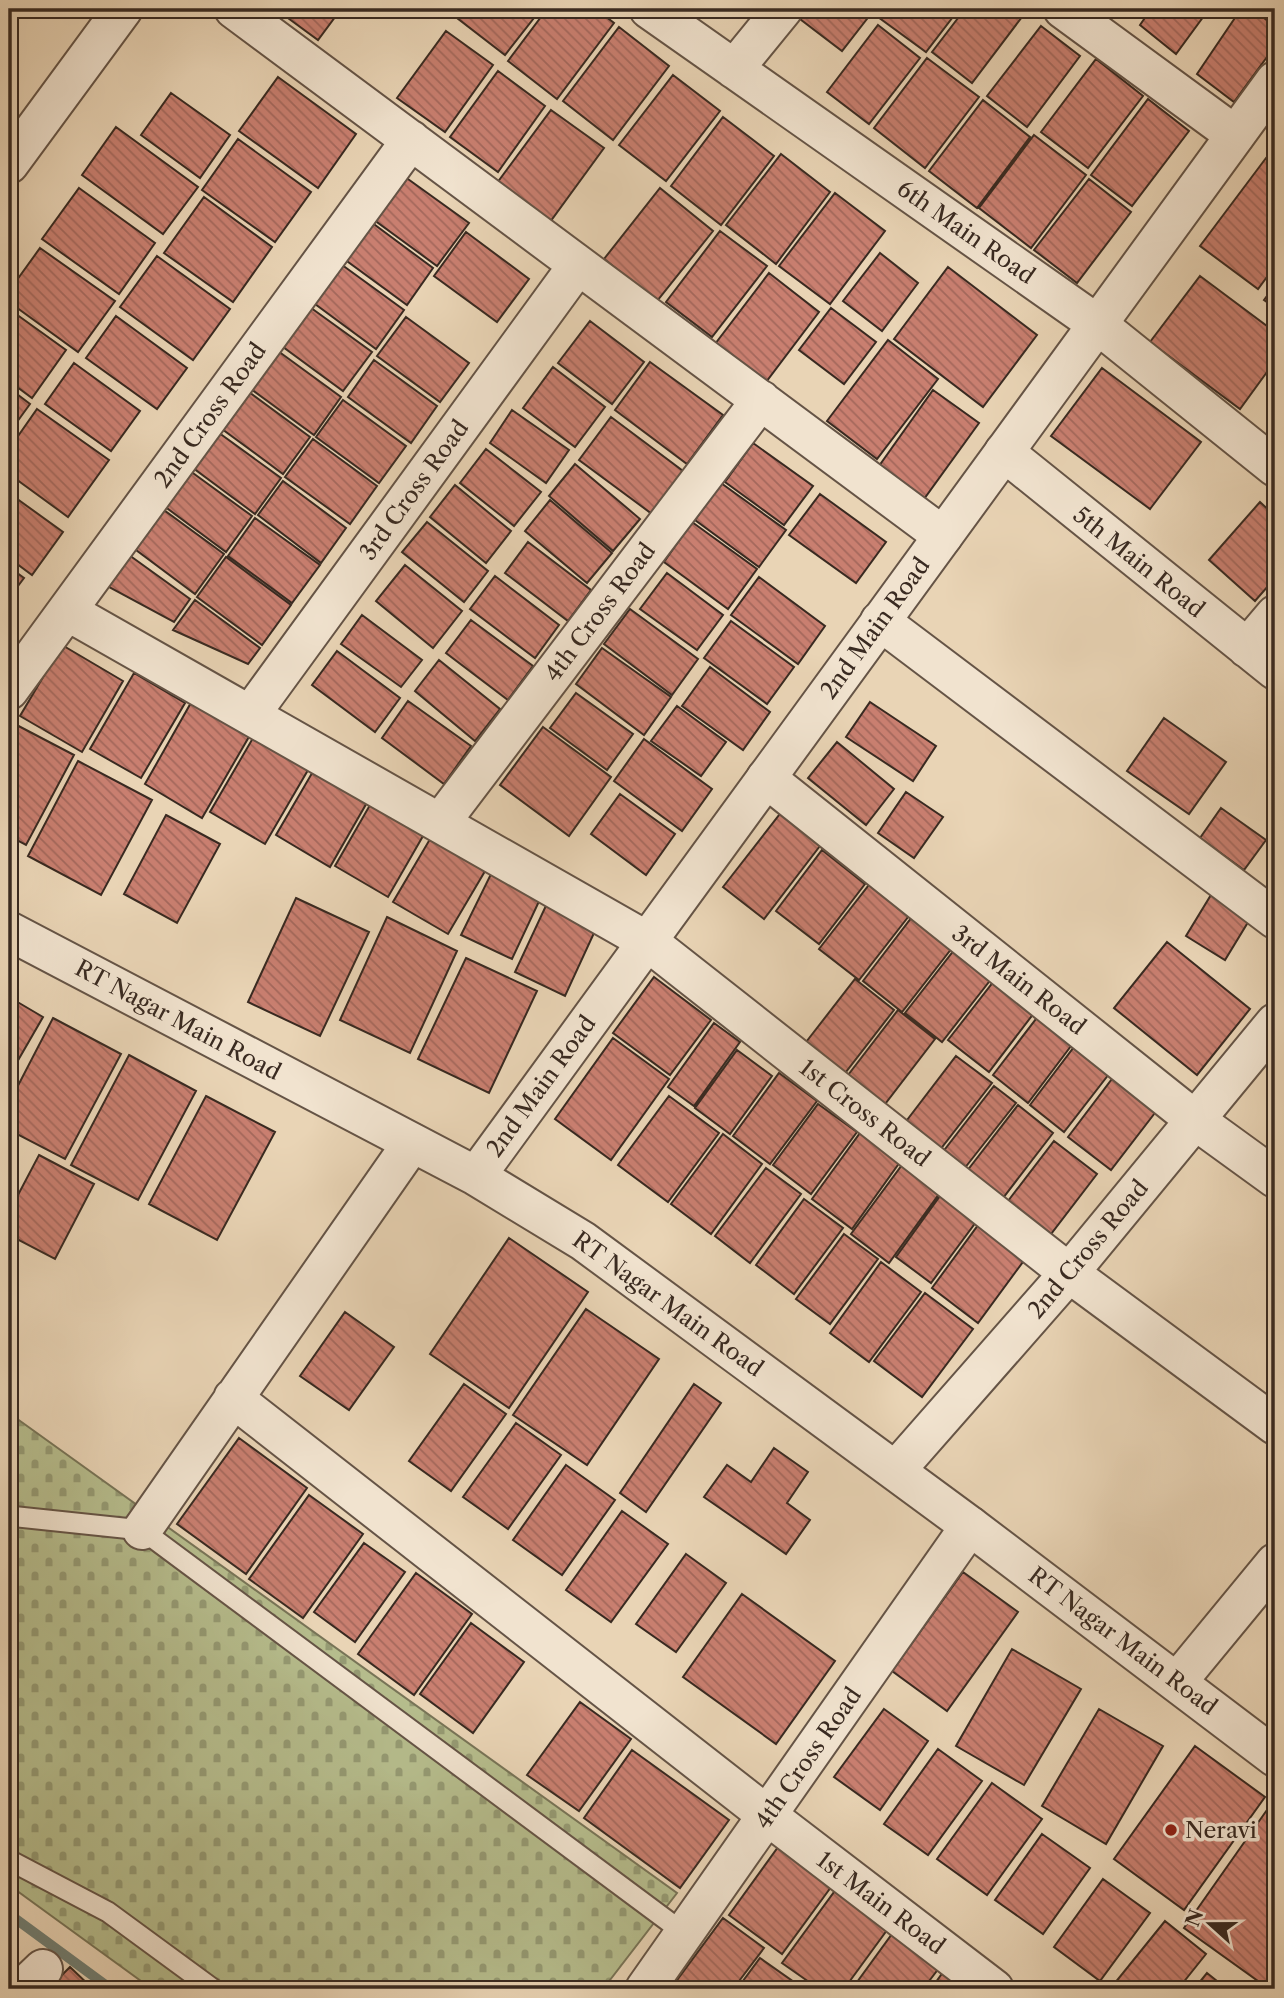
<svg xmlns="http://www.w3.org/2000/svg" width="1284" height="1998" viewBox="0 0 1284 1998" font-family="'Libre Caslon Text',serif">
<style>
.cemetery{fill:url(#cemetery-stones);stroke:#787457;stroke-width:2}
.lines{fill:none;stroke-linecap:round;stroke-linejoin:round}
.stream{stroke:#717f74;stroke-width:10}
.building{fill:url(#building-back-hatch);stroke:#392a21;stroke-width:2}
.service-casing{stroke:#655446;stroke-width:23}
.minor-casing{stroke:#655446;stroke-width:42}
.tertiary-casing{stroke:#655446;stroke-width:42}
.service{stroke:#f1e3cf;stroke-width:19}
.minor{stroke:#f1e3cf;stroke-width:38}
.tertiary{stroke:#f1e3cf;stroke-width:38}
.poi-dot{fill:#8f2418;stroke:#f1e3cf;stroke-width:2.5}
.labels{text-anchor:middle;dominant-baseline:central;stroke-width:7;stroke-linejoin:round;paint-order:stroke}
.street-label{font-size:23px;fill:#392a21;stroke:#f1e3cf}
.poi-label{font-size:23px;fill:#392a21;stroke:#f1e3cf;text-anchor:start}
</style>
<defs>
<pattern id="cemetery-stones" width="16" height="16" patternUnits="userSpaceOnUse" patternTransform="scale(1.75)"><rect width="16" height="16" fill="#b6bd8d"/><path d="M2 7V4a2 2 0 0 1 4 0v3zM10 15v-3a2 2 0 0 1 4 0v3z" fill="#959a73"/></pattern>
<pattern id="building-back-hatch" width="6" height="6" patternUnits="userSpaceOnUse" patternTransform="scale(1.75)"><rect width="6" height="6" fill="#c97f70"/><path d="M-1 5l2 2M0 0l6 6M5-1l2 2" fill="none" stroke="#a4685c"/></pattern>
</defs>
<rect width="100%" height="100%" fill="#e9d4b5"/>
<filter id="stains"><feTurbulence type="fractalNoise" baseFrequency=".00286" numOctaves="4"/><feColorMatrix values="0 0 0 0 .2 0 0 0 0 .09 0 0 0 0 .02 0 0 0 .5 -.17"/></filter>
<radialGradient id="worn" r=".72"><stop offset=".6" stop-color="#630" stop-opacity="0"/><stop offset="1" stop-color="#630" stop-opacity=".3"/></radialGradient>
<path class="cemetery" d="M9 1413 677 1893 603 1989H152L9 1885Z"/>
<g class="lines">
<path class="stream" d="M9 1914 111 1989"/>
</g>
<path class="building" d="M9 9H29L30 11 9 18Z
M285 9H341L318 40 281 13Z
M464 9H541L505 55 457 18Z
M547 9H596L614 23 557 99 508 61Z
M801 9H861L870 15 842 51 796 16Z
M884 9H959L926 52 878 17Z
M965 9H1011L1022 17 972 83 932 52Z
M1151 9H1209L1176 54 1140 25Z
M1241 9H1253L1275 27V46L1234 102 1197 74Z
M878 25 920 58 869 124 827 92Z
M1041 26 1080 56 1027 127 987 96Z
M619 27 669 66 613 140 563 101Z
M446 31 493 65 445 132 397 98Z
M927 58 979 97 925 168 874 128Z
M1096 59 1143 96 1088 168 1041 132Z
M498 71 545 106 498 172 450 137Z
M673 75 720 111 666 181 619 145Z
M278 77 356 134 318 188 239 131Z
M171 93 230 135 200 178 141 135Z
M1148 99 1189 131 1132 206 1091 175Z
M983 100 1030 137 977 208 929 171Z
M551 110 604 148 550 222 497 183Z
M723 117 774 156 721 225 671 186Z
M116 127 198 187 163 234 82 175Z
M1034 135 1086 175 1031 248 979 208Z
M238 139 311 192 275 242 202 190Z
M781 154 830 192 776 264 726 225Z
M1266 158 1275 164V266L1258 289 1200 246Z
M401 174 469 223 437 266 370 217Z
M1089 179 1131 212 1077 283 1034 250Z
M79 188 155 243 119 294 42 239Z
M660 188 713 231 657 301 604 259Z
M835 193 885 231 830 304 779 266Z
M204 197 272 247 233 302 164 253Z
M367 219 433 268 407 305 340 256Z
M720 231 767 266 712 337 666 302Z
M466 232 529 279 497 322 434 276Z
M40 248 115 301 78 352 9 302V291Z
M880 253 918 283 882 331 843 301Z
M157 256 230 309 193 360 120 307Z
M338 262 404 310 376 349 311 301Z
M948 267 1037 335 983 407 894 339Z
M769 273 819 312 763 386 712 348Z
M1200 276 1275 332V361L1240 409 1150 342Z
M1275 285V308L1264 300Z
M307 305 372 352 343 391 279 344Z
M831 308 876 342 844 384 799 350Z
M9 309 66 350 32 398 9 381Z
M116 316 187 368 157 409 86 358Z
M406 317 469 363 440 402 377 356Z
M590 321 644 362 612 404 558 363Z
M888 340 938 379 877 459 827 421Z
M278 351 341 397 314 435 251 389Z
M374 360 437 406 411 443 348 397Z
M650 362 723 415 687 464 615 410Z
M74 363 140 411 111 451 45 404Z
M553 367 605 407 575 447 523 408Z
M1102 368 1201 442 1150 509 1051 436Z
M9 388 30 404 9 433Z
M933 390 979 423 924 499 879 466Z
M249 392 310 437 283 474 222 429Z
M343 400 406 446 379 483 316 437Z
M37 409 109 460 68 517 9 474V449Z
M512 410 569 450 546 483 490 443Z
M611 417 683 471 652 514 579 460Z
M215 430 281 478 255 514 189 465Z
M313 439 377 486 350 524 285 477Z
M753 443 813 486 784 525 725 482Z
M486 449 541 492 514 526 460 483Z
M575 464 640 519 613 551 549 496Z
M186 468 252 516 226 552 160 503Z
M283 481 346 528 321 563 258 515Z
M721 483 786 530 759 567 695 520Z
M455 485 511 531 486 563 430 517Z
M9 493 63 532 32 575 9 558Z
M820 494 886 542 856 583 789 535Z
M550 500 612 553 587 583 525 531Z
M1260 502 1275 516V578L1255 601 1209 560Z
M157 505 224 554 195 594 128 544Z
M255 518 320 565 292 603 228 556Z
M427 522 488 571 464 602 402 552Z
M692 522 757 569 728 609 664 562Z
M528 542 591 590 568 621 505 573Z
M129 555 190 599 174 622 107 586Z
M226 557 291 605 262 645 197 597Z
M405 565 462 611 433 648 376 601Z
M9 567 24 578 9 598Z
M667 573 723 615 697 650 640 609Z
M495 576 559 625 535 658 470 609Z
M759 577 825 626 798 664 731 615Z
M195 600 260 648 248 664 173 630Z
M630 609 698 659 672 695 604 644Z
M362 615 422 660 401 687 341 644Z
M471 620 533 666 508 700 446 653Z
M731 621 794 667 767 704 704 658Z
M62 645 123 681 82 752 20 716Z
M602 648 671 697 644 735 576 684Z
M337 651 400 698 375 732 312 685Z
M439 660 500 709 475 741 415 691Z
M710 667 770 712 743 750 682 706Z
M134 673 185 703 141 778 90 749Z
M576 693 633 734 607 770 550 728Z
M192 701 250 735 202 818 145 784Z
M408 701 471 746 444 784 382 738Z
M870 702 936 746 913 781 846 737Z
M677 706 726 742 701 776 651 741Z
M1164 718 1226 762 1189 814 1127 771Z
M9 721 74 755 26 845 9 836Z
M543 727 611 777 569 836 500 785Z
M253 738 308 770 265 844 210 812Z
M644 739 712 789 682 831 614 781Z
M837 742 894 789 866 825 808 778Z
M78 761 152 800 101 895 28 856Z
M315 768 369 799 330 867 276 835Z
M906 792 943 817 914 858 878 833Z
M620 794 675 834 646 875 591 834Z
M374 798 427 829 388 897 335 866Z
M1221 808 1266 840 1244 870 1200 838Z
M783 810 823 842 764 919 723 887Z
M166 815 220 844 177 923 124 894Z
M433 834 488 866 448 934 393 902Z
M822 850 865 884 819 944 776 911Z
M492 872 542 895 512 959 461 935Z
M872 881 912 912 859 980 819 949Z
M1214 890 1253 914 1225 960 1186 936Z
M550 897 600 920 565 996 515 972Z
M296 898 369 932 320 1036 248 1002Z
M387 917 457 951 410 1053 340 1020Z
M912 917 952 948 902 1012 863 981Z
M1167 942 1250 1009 1197 1075 1114 1008Z
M955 949 992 978 942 1042 905 1013Z
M466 958 537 991 489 1093 418 1059Z
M654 977 711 1020 670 1075 613 1033Z
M855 979 894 1010 842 1077 803 1046Z
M994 981 1034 1013 989 1072 948 1040Z
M9 997 43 1017 9 1076Z
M898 1010 935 1039 882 1108 845 1079Z
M1039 1015 1074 1042 1028 1103 993 1075Z
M53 1018 121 1054 65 1159 9 1130V1103Z
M714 1023 740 1042 694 1106 668 1087Z
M613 1038 669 1079 611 1160 555 1119Z
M1074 1047 1109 1074 1064 1132 1030 1105Z
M737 1050 772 1076 730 1134 695 1108Z
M129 1055 196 1091 138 1200 71 1165Z
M956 1056 992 1083 939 1151 904 1124Z
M1118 1071 1161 1105 1111 1170 1068 1137Z
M779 1073 817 1101 770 1164 733 1136Z
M994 1086 1016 1103 964 1169 942 1153Z
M206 1096 275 1132 217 1240 149 1204Z
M669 1096 719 1133 668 1202 618 1165Z
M818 1104 857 1132 811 1194 773 1165Z
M1018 1105 1053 1133 1003 1198 967 1171Z
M860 1133 900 1162 852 1229 812 1199Z
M723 1134 762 1164 711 1234 671 1204Z
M1054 1141 1097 1174 1051 1234 1008 1201Z
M39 1155 94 1184 55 1259 9 1235V1212Z
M902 1165 939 1194 889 1263 851 1234Z
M766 1168 801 1194 750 1263 715 1236Z
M940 1196 976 1222 931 1283 896 1257Z
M804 1199 843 1228 794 1294 756 1265Z
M984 1217 1031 1251 978 1323 932 1288Z
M844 1234 878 1259 830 1324 796 1299Z
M509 1238 588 1292 509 1408 430 1354Z
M881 1262 921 1292 869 1362 830 1333Z
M925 1293 973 1329 922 1397 874 1361Z
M586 1309 659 1359 587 1465 513 1415Z
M345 1312 394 1347 349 1410 300 1376Z
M464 1384 506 1414 451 1491 409 1461Z
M694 1384 721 1403 646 1512 620 1493Z
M516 1423 561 1455 508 1529 463 1497Z
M239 1438 307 1488 246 1574 177 1524Z
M774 1448 808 1472 787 1503 810 1520 786 1554 704 1497 727 1465 751 1482Z
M566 1465 615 1500 562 1575 513 1540Z
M309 1495 363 1534 303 1618 249 1579Z
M622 1511 668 1544 611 1622 566 1590Z
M364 1543 405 1572 355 1642 314 1612Z
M686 1554 726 1583 676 1652 636 1624Z
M963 1572 1018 1612 947 1711 892 1671Z
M416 1573 472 1614 414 1695 358 1654Z
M742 1594 835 1661 776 1744 683 1677Z
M471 1623 524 1662 473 1733 420 1694Z
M1012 1649 1081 1689 1024 1785 956 1746Z
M580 1702 631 1739 579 1811 527 1775Z
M884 1709 928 1741 880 1810 834 1777Z
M1099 1709 1163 1746 1106 1844 1042 1806Z
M1195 1746 1265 1797 1184 1910 1114 1859Z
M938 1749 982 1781 928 1855 884 1824Z
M632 1750 729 1820 680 1888 584 1818Z
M992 1783 1042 1819 987 1895 937 1859Z
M1269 1807 1275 1811V1971L1265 1986 1184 1928Z
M1042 1834 1090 1868 1043 1934 995 1900Z
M781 1843 834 1883 782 1954 729 1915Z
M1103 1879 1150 1913 1100 1981 1054 1947Z
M837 1888 890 1926 844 1989H819L782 1963Z
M723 1918 764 1948 733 1989H675L672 1987Z
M1165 1921 1206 1954 1178 1989H1110Z
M892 1934 939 1968 923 1989H852Z
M760 1958 801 1987 799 1989H737Z
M70 1967 93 1989H48Z
M946 1968 975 1989H931Z
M1207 1973 1227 1989H1194Z"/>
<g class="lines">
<g class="service-casing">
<path id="service" d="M9 1516 142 1530 684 1933
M9 1860 108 1912 213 1989"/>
</g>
<g class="minor-casing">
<path id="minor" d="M234 9 943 536
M649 9 1097 324 1275 467
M1063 9 1235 135
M734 69 783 9
M1004 452 1275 670
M67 611 647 941 1069 1273 1275 1425
M880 621 1275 919
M1247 648 1275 615
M9 690 411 140
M250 715 578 265
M766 778 1195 1120 1275 1178
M440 823 761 400
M233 1398 768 1816 994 1989
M896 1470 1069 1273 1275 1023
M142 1530 412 1143
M1177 1682 1275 1563
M22 1989 43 1969
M645 1989 970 1526"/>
</g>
<g class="tertiary-casing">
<path id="tertiary" d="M9 164 123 9
M9 931 476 1176 583 1241 970 1526 1275 1757
M476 1176 1275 81"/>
</g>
<use href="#service" class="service"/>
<use href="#minor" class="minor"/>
<use href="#tertiary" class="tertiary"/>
</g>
<circle class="poi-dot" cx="1171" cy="1830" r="7"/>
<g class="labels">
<g class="street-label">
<text transform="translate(966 232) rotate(35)">6th Main Road</text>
<text transform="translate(210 415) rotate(-54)">2nd Cross Road</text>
<text transform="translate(414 490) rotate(-54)">3rd Cross Road</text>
<text transform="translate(1139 562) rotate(39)">5th Main Road</text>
<text transform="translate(600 612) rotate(-53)">4th Cross Road</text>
<text transform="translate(875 628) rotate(-54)">2nd Main Road</text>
<text transform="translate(1019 980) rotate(38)">3rd Main Road</text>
<text transform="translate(178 1020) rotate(28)">RT Nagar Main Road</text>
<text transform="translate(541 1086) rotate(-54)">2nd Main Road</text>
<text transform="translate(865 1113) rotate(38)">1st Cross Road</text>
<text transform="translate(1088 1249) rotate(-50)">2nd Cross Road</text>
<text transform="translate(668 1304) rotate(36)">RT Nagar Main Road</text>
<text transform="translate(1123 1641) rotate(37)">RT Nagar Main Road</text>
<text transform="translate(808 1758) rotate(-55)">4th Cross Road</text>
<text transform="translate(881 1903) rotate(37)">1st Main Road</text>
</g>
<g class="poi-label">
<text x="1185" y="1830">Neravi</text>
</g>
</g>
<rect width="1284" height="1998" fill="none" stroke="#e9d4b5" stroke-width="35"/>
<rect x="10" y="10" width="1263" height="1977" fill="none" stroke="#392a21" stroke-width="3.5"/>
<rect x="18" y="18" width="1249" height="1963" fill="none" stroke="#392a21" stroke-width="2"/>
<g transform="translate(1210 1924) rotate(291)" stroke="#f1e3cf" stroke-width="5" paint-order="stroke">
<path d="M0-5L12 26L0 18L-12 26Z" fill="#392a21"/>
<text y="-10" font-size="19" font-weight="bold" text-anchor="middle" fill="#392a21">N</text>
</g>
<rect width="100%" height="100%" filter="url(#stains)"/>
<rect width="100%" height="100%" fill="url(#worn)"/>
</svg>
